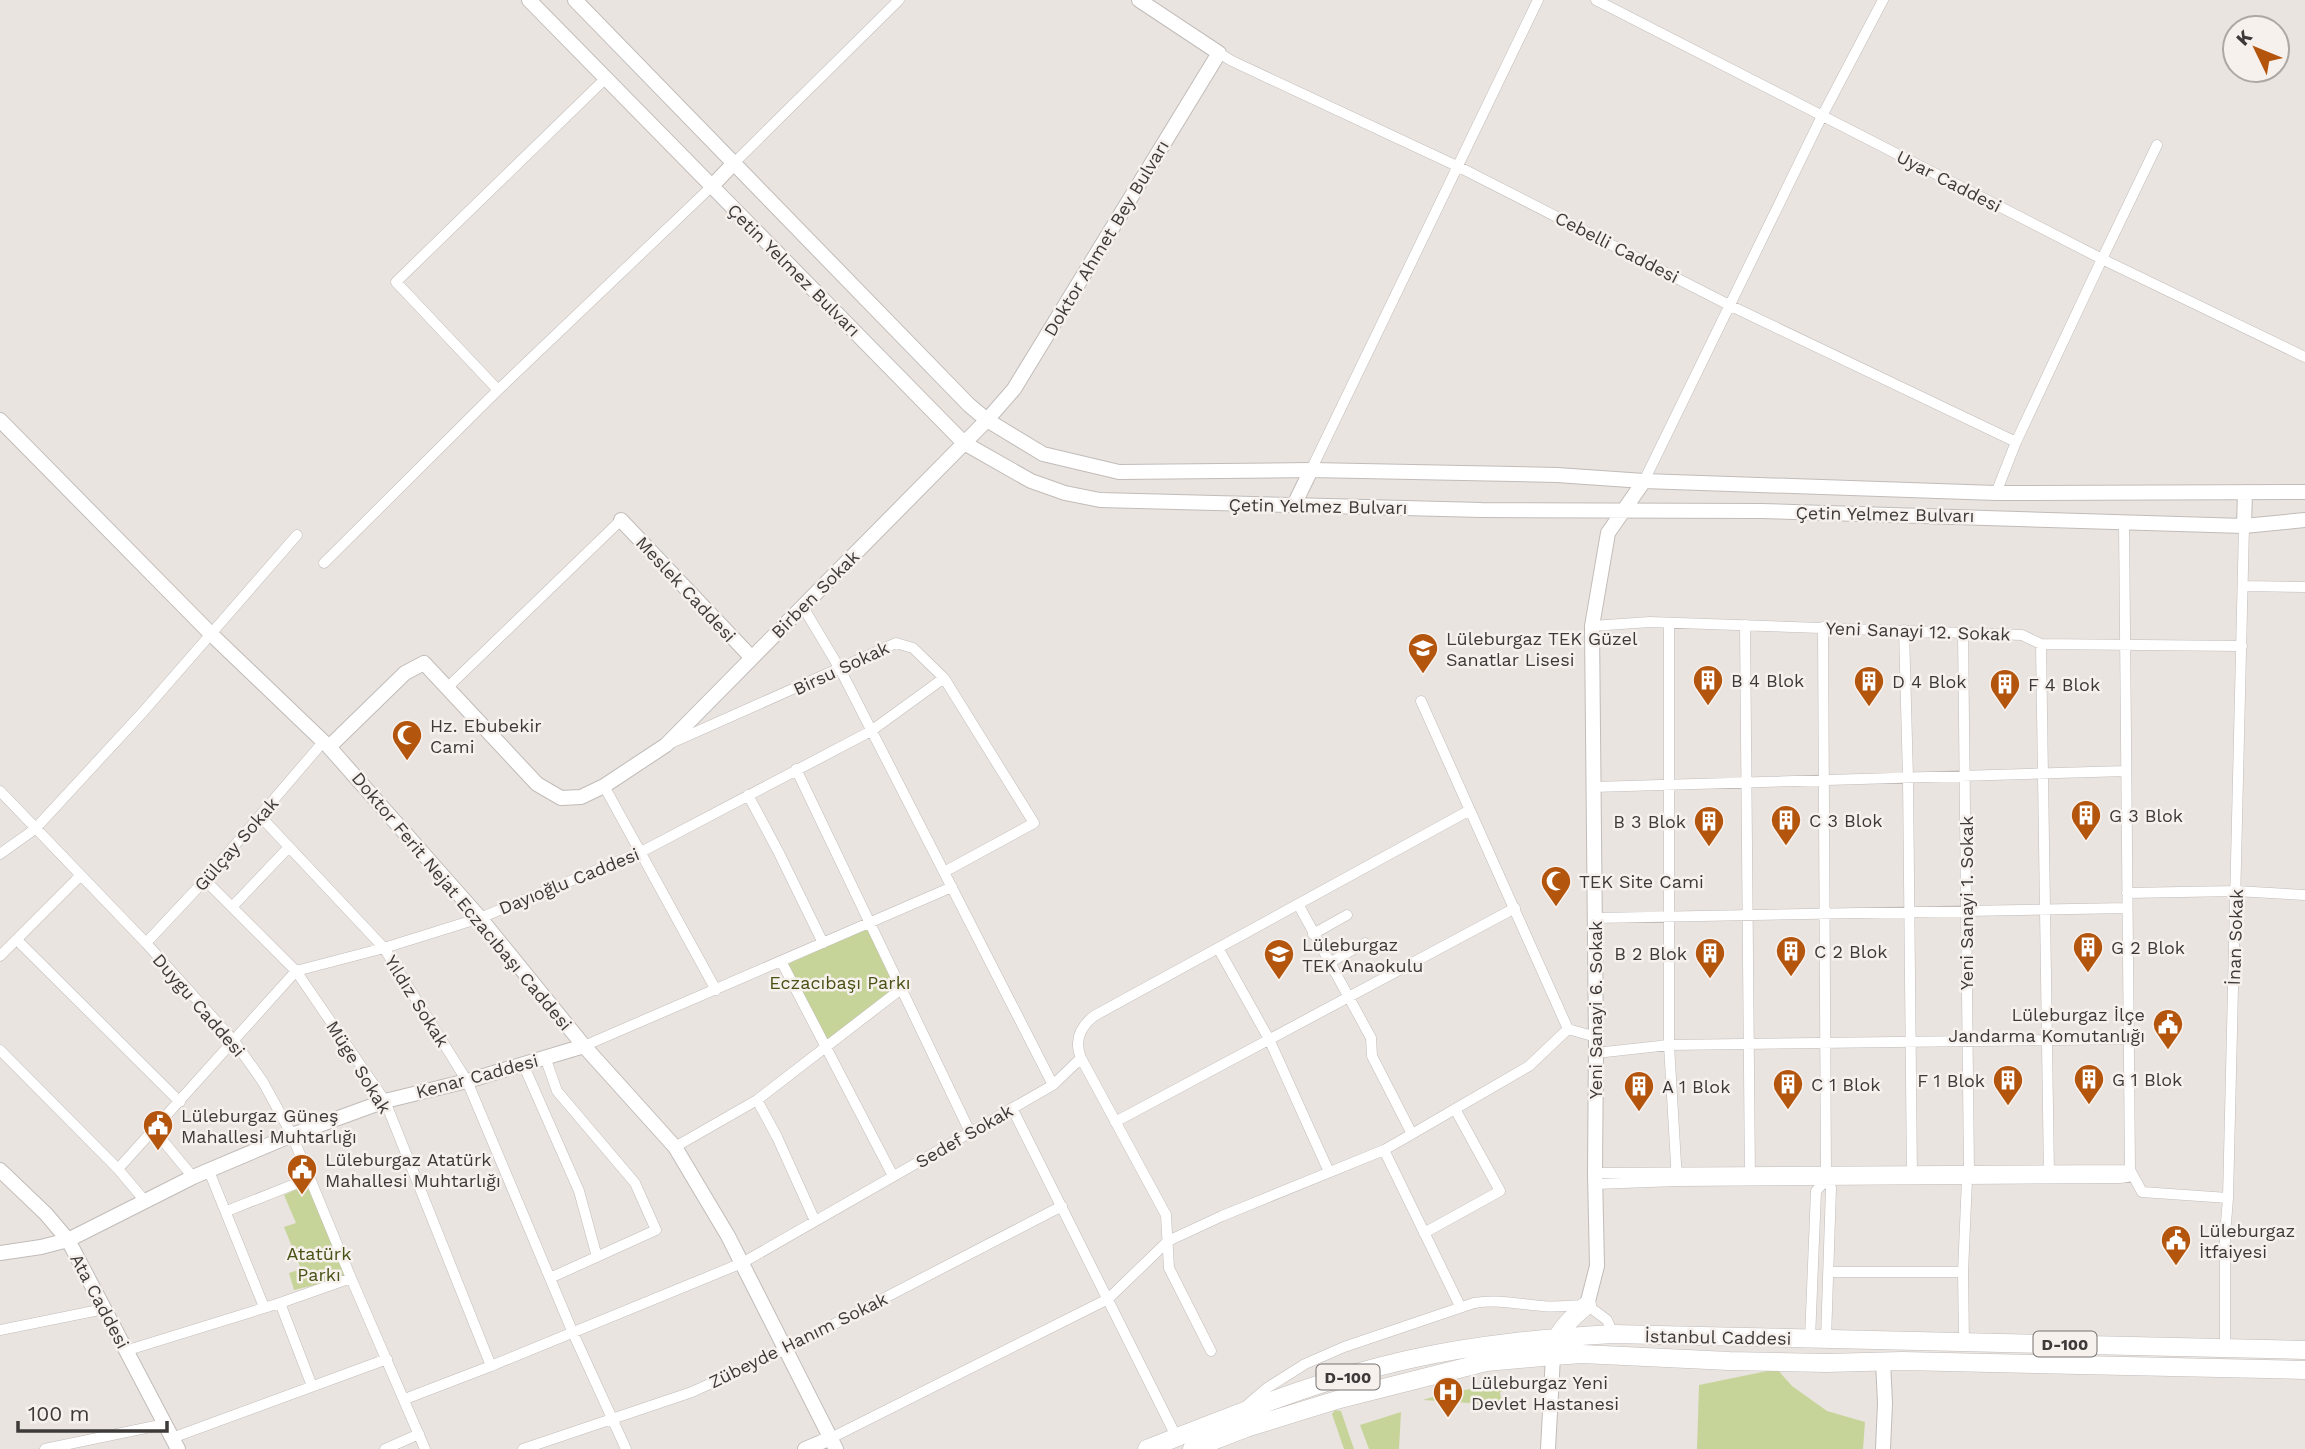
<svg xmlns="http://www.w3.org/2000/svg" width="2305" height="1449" viewBox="0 0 2305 1449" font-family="'Work Sans',sans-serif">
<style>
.green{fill:#c7d499}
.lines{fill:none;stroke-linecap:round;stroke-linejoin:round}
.street-casing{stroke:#c2bcb9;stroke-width:11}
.secondary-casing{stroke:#c2bcb9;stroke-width:16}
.highway-casing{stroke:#c2bcb9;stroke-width:19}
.street{stroke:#fff;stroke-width:10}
.secondary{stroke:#fff;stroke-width:14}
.highway{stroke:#fff;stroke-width:18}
.labels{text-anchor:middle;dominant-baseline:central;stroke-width:5;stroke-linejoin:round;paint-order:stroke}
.shield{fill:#f7f1ee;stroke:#75716f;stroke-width:2}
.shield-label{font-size:16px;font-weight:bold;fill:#3d3a39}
.street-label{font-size:18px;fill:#3d3a39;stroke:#f7f1ee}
.poi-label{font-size:18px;fill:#3d3a39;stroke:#f7f1ee;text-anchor:start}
.park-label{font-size:18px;fill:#475113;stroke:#f7f1ee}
</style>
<rect width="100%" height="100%" fill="#e9e4e0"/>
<path class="green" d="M869 927 896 987 826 1041 788 964Z
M308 1184 347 1277 294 1290 289 1273 301 1269 284 1227 296 1223 284 1195Z
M1777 1369 1792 1386 1827 1411 1865 1422 1863 1449H1697L1699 1385Z
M1532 1379 1533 1388 1524 1386 1500 1392 1502 1405 1423 1400 1446 1393Z
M1335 1410 1341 1411 1354 1449H1344L1332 1414Z
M1401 1412 1399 1449H1369L1360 1425Z"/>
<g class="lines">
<g class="street-casing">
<path id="street" d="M1596 0 2102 259 2305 357
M1219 53 1232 61 1459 167 1731 306 2016 442
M734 163 899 0
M498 390 396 282 606 78
M1311 470 1538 0
M1644 481 1822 116 1883 0
M1996 493 2016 442 2102 259 2157 145
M2124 522 2130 1170 2142 1192 2228 1198
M324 563 498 390 712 186
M2244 586 2305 587
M803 607 840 669 1053 1085
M1669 623V1045L1677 1181
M1745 625 1750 1180
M1592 626 1650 622 2022 635 2041 644 2242 646
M1823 627 1826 1180 1831 1188 1826 1339
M1904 630 1908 778 1912 1179
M1963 632 1969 1171 1967 1179 1963 1272 1964 1342
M2041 644 2049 1175
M448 687 621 520
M1421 701 1568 1029
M669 744 896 643 913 648 944 678 1034 823 944 872
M796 769 970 1132
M604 786 716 990
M1593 787 2126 771
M0 791 146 943 234 1041 263 1082 292 1135 351 1278 425 1449
M748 795 779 853 823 943
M260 816 384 948 467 1081 573 1333 626 1449
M0 854 35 829 143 712 297 535
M205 880 296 971 385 1101 491 1366
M2127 893 2236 891 2305 895
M1298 904 1371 1038 1372 1056 1412 1134
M232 907 289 847
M1595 918 2127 908
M1313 934 1347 915
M17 940 180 1102
M146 943 205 880 323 742
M1218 948 1269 1039 1329 1172
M0 956 80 876
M781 961 893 1176
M1329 963 1365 943
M584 1046 952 887
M0 1050 118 1169 145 1201
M1596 1053 1669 1045 2128 1039
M545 1057 557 1091 635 1183 656 1230 550 1278
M1081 1058 1166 1215 1169 1268 1211 1351
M523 1064 579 1191 597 1257
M757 1100 777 1137 815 1221
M1012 1108 1177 1438
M1115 1122 1515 908
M154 1130 193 1177
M675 1147 757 1100 901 989
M1384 1150 1460 1306
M118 1169 296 971 384 948 480 918 641 852 871 731 944 678
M209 1171 264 1307
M1595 1173 2130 1170
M1595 1184 1677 1181 2120 1178 2133 1176
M227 1211 310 1178
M1424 1233 1500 1191 1455 1109
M1829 1272H1963
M280 1303 312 1386
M0 1330 104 1309
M1810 1339 1816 1191 1826 1180
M2225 1348V1235L2228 1198 2244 526
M125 1351 280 1303 351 1278
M405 1399 491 1366 742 1263 1053 1085 1081 1058C1074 1041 1080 1027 1094 1016L1470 810
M1247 1405 1267 1388 1305 1364 1344 1347 1474 1303C1498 1299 1518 1304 1542 1306 1557 1308 1572 1305 1587 1305L1607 1320 1613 1334
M172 1438 387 1359
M831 1438 1108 1299 1168 1241 1222 1216 1384 1150 1412 1134 1529 1066 1568 1029 1596 1037
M45 1449 165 1424
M385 1449 419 1434
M523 1449 692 1392 786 1349 1062 1206"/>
</g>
<g class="secondary-casing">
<path id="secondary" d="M529 0 964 443 1031 481 1065 493 1100 500 1481 510 1761 511 2244 526 2305 520
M575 0 969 405 987 420 1043 454 1119 472 1311 470 1557 475 1644 481 1996 493 2305 492
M712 186 734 163
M0 420 211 634 329 747 480 918 584 1046 675 1147 728 1236 836 1449
M1294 505 1311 470
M621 520 752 658
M2244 526 2245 492
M329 747 405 673 424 663 537 784 561 798 581 797 604 786 666 745 987 420 1014 389 1219 53 1139 0
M0 1170 46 1214 68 1240 178 1449
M0 1253 41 1247 68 1240 193 1177 292 1135 385 1101 467 1081 584 1046
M1587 1305 1597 1266 1595 1173 1596 1044 1592 626 1608 533 1644 481
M1883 1361 1885 1403 1883 1449
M805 1449 831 1438
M1548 1449 1553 1356"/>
</g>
<g class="highway-casing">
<path id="highway" d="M1556 1341C1560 1328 1576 1314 1587 1305
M1147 1449C1234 1415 1320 1379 1411 1359 1478 1344 1545 1338 1613 1334L2305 1350
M1192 1449 1246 1428 1340 1399 1486 1362 1553 1356 1582 1354 1729 1361 1826 1363 1902 1361 2305 1370"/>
</g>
<use href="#street" class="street"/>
<use href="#secondary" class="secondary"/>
<use href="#highway" class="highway"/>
</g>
<defs>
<g id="school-pin" transform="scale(1.575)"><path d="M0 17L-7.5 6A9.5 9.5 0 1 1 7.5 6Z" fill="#b4550d" stroke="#f7f1ee"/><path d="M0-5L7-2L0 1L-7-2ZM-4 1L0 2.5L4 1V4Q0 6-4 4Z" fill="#fff"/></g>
<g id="building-pin" transform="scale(1.575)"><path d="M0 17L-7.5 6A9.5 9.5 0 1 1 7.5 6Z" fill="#b4550d" stroke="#f7f1ee"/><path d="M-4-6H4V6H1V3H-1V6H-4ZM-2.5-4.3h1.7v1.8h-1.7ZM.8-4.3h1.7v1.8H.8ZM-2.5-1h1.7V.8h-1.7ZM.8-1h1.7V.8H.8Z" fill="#fff"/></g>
<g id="mosque-pin" transform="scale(1.575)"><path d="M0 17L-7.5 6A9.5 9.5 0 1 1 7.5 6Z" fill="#b4550d" stroke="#f7f1ee"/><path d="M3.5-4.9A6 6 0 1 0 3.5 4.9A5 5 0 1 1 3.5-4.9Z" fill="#fff"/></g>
<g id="civic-pin" transform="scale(1.575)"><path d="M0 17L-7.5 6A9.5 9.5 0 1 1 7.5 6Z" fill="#b4550d" stroke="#f7f1ee"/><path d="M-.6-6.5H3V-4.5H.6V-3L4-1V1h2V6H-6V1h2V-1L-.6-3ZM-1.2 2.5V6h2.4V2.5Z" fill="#fff"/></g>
<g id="hospital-pin" transform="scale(1.575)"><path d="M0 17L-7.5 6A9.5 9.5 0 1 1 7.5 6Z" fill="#b4550d" stroke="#f7f1ee"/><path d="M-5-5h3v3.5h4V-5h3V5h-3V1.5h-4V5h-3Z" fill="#fff"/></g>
</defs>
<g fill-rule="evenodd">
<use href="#school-pin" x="1423" y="648"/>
<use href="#building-pin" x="1708" y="680"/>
<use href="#building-pin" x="1869" y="681"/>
<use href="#building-pin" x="2005" y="684"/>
<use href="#mosque-pin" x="407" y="735"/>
<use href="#building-pin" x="2086" y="815"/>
<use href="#building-pin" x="1786" y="820"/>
<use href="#building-pin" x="1709" y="821"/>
<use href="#mosque-pin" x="1556" y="881"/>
<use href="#building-pin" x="2088" y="947"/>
<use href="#building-pin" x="1791" y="951"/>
<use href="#building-pin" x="1710" y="953"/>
<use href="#school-pin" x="1279" y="954"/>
<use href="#civic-pin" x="2168" y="1024"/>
<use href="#building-pin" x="2089" y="1079"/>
<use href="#building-pin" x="2008" y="1080"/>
<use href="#building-pin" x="1788" y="1084"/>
<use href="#building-pin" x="1639" y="1086"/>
<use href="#civic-pin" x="158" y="1125"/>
<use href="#civic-pin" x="302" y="1169"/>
<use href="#civic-pin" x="2176" y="1240"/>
<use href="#hospital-pin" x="1448" y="1392"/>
</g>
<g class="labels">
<g class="shield">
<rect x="2033.5" y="1331.5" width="63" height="25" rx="5"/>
<rect x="1316.5" y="1364.5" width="63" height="25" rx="5"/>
</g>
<g class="shield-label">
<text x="2065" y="1344">D-100</text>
<text x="1348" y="1377">D-100</text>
</g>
<g class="street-label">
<text transform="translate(1949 181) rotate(27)">Uyar Caddesi</text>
<text transform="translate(1106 238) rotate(-59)">Doktor Ahmet Bey Bulvarı</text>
<text transform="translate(1617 247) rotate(27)">Cebelli Caddesi</text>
<text transform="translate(794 270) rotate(45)">Çetin Yelmez Bulvarı</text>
<text transform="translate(1318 506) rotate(1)">Çetin Yelmez Bulvarı</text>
<text transform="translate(1885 514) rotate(1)">Çetin Yelmez Bulvarı</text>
<text transform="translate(686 589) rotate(47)">Meslek Caddesi</text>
<text transform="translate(815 594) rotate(-45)">Birben Sokak</text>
<text transform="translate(1918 631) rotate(2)">Yeni Sanayi 12. Sokak</text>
<text transform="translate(841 668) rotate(-25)">Birsu Sokak</text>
<text transform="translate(236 844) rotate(-49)">Gülçay Sokak</text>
<text transform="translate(569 881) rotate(-22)">Dayıoğlu Caddesi</text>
<text transform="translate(462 901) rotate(50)">Doktor Ferit Nejat Eczacıbaşı Caddesi</text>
<text transform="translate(1966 903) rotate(-90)">Yeni Sanayi 1. Sokak</text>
<text transform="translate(2235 937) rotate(-88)">İnan Sokak</text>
<text transform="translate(417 1001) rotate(58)">Yıldız Sokak</text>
<text transform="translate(199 1005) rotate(49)">Duygu Caddesi</text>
<text transform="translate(1595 1010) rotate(-90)">Yeni Sanayi 6. Sokak</text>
<text transform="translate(359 1067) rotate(58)">Müge Sokak</text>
<text transform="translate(477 1076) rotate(-15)">Kenar Caddesi</text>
<text transform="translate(964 1136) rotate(-30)">Sedef Sokak</text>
<text transform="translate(100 1301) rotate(62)">Ata Caddesi</text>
<text transform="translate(1718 1337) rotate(1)">İstanbul Caddesi</text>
<text transform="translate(798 1340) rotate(-26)">Zübeyde Hanım Sokak</text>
</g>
<g class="poi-label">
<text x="1446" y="638">Lüleburgaz TEK Güzel<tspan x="1446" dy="21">Sanatlar Lisesi</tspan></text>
<text x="1731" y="680">B 4 Blok</text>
<text x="1892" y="681">D 4 Blok</text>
<text x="2028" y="684">F 4 Blok</text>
<text x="430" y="725">Hz. Ebubekir<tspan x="430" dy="21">Cami</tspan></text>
<text x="2109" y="815">G 3 Blok</text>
<text x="1809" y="820">C 3 Blok</text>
<text x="1686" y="821" text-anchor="end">B 3 Blok</text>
<text x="1579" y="881">TEK Site Cami</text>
<text x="1302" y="944">Lüleburgaz<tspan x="1302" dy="21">TEK Anaokulu</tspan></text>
<text x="2111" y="947">G 2 Blok</text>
<text x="1814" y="951">C 2 Blok</text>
<text x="1687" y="953" text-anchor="end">B 2 Blok</text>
<text x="2145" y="1014" text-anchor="end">Lüleburgaz İlçe<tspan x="2145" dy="21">Jandarma Komutanlığı</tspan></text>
<text x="2112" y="1079">G 1 Blok</text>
<text x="1985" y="1080" text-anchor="end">F 1 Blok</text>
<text x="1811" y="1084">C 1 Blok</text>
<text x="1662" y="1086">A 1 Blok</text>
<text x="181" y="1115">Lüleburgaz Güneş<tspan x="181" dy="21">Mahallesi Muhtarlığı</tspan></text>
<text x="325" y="1159">Lüleburgaz Atatürk<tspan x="325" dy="21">Mahallesi Muhtarlığı</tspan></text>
<text x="2199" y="1230">Lüleburgaz<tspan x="2199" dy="21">İtfaiyesi</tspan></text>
<text x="1471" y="1382">Lüleburgaz Yeni<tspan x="1471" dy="21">Devlet Hastanesi</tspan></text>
</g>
<g class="park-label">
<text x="840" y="982">Eczacıbaşı Parkı</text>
<text x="319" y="1253">Atatürk<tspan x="319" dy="21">Parkı</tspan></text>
</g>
</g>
<g transform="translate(2256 49) rotate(313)"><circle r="33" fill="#f7f1ee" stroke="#ada8a6" stroke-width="2"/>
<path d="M0-5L12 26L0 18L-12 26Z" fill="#b4550d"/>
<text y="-10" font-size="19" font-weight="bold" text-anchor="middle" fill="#3d3a39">K</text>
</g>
<path d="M18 1421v10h149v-10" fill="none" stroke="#3d3a39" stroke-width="3.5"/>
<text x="28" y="1421" font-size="21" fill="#3d3a39" stroke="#f7f1ee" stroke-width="5" paint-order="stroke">100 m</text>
</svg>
